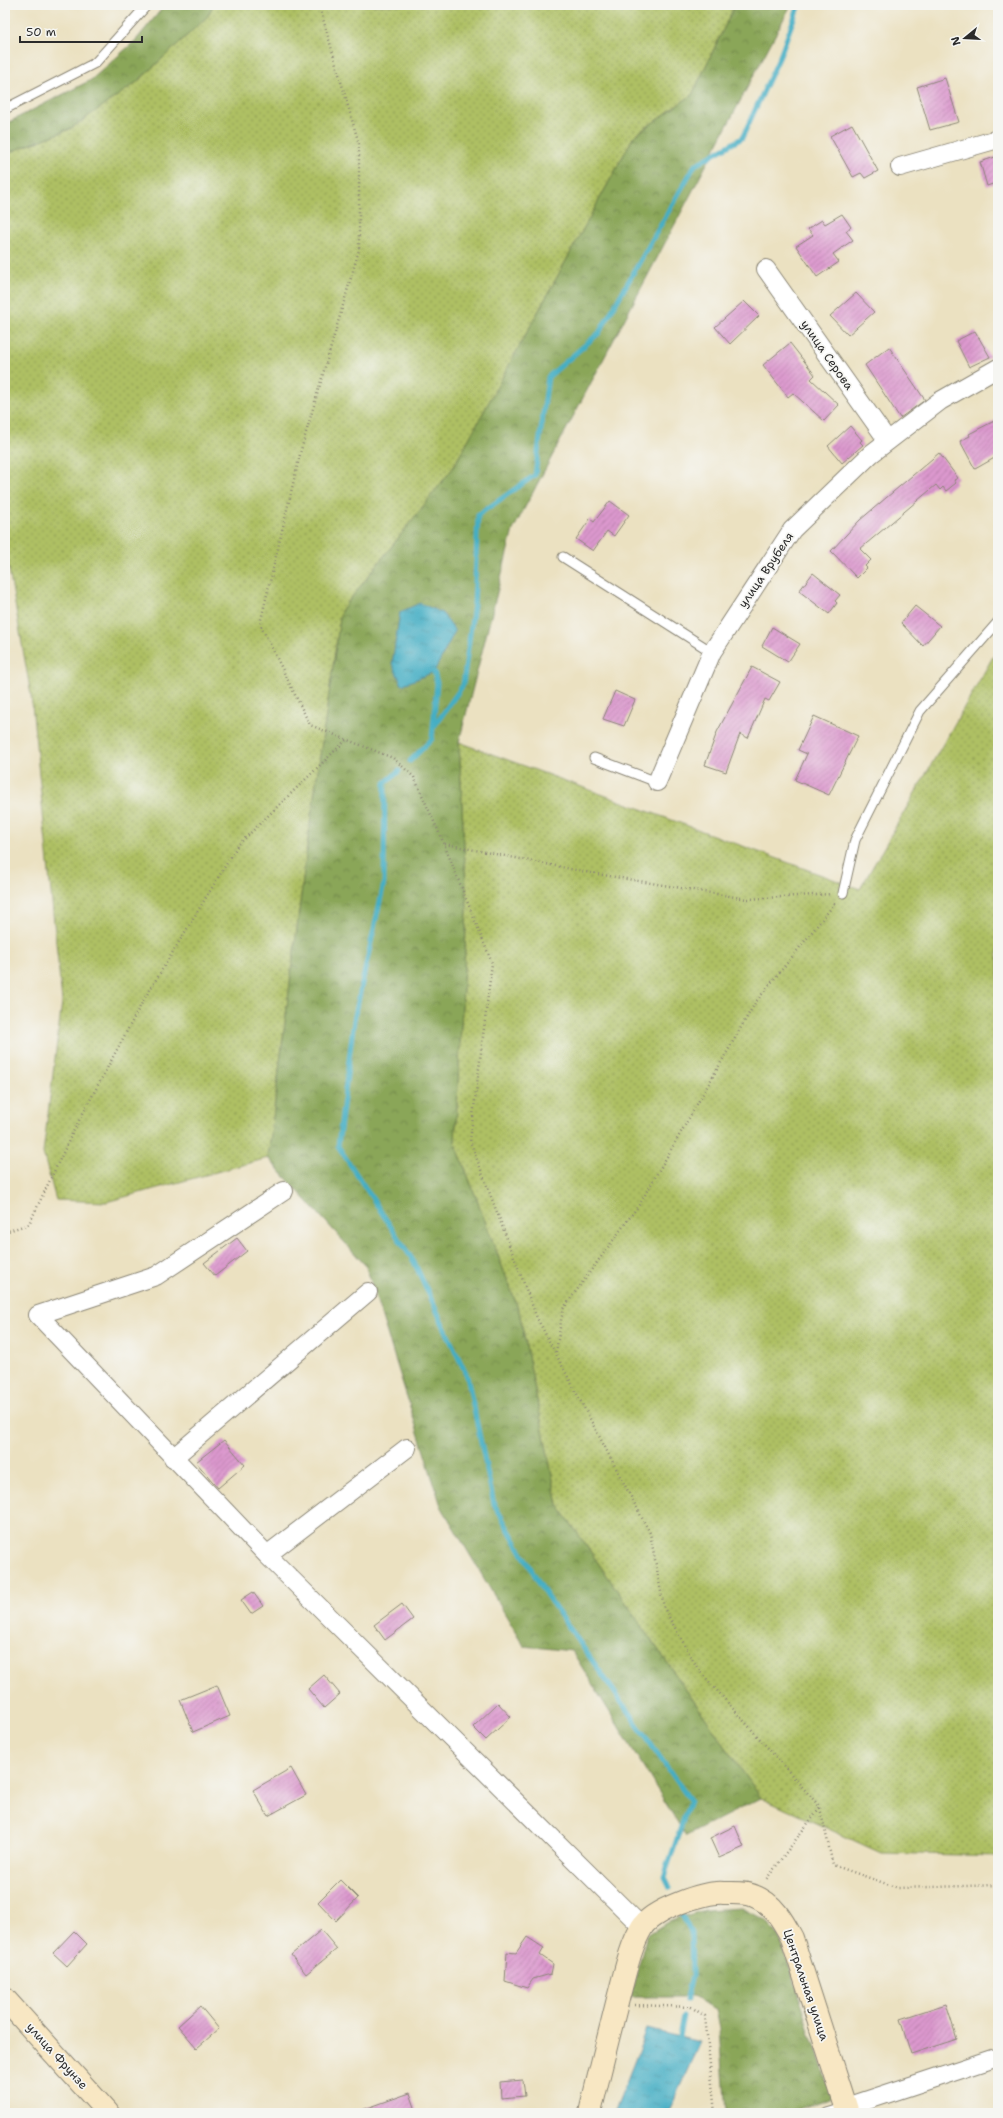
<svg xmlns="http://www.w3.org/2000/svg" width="1003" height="2118" viewBox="0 0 1003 2118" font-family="'Shantell Sans',sans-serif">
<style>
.grass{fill:url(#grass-dots);stroke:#6c7647}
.forest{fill:url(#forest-crowns);stroke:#5a6842}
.water{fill:url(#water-ripples);stroke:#386c78}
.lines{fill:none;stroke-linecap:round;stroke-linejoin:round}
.stream{stroke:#45aec4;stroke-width:5}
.building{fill:url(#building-hatch)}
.lane-casing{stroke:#8b8676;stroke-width:11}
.street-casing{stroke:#8b8676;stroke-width:20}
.secondary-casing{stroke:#8b8676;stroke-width:24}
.path{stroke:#8b8676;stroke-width:2.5;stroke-dasharray:1 3;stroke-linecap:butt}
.lane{stroke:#fff;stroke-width:9}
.street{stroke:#fff;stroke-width:18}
.secondary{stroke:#f8e7c3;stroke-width:22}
.labels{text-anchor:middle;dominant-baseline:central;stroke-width:3.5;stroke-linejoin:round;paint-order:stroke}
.street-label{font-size:12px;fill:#2b2b2b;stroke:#f6f6f2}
</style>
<defs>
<pattern id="grass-dots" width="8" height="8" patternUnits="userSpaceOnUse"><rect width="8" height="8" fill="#aec063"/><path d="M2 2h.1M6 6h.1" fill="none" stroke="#8e9c52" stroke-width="1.8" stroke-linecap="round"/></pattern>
<pattern id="forest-crowns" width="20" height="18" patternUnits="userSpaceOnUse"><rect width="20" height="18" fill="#8aa659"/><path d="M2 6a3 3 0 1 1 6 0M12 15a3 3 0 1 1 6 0" fill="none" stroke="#71874a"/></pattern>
<pattern id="water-ripples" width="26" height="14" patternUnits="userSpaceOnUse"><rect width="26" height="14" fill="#45aec4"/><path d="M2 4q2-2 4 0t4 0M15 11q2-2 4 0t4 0" fill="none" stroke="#3a8e9f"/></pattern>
<pattern id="building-hatch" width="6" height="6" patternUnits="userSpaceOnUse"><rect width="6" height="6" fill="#dc98ce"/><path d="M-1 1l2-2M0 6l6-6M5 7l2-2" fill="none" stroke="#b37ca7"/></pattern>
</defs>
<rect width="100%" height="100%" fill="#f6f6f2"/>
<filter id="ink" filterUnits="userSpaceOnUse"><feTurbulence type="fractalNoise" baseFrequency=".025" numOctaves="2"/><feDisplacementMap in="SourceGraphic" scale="8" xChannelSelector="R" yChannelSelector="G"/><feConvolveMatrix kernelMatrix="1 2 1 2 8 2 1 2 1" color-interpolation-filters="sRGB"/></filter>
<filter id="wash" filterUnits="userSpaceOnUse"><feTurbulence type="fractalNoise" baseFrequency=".012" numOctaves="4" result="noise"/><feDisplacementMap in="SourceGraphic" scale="16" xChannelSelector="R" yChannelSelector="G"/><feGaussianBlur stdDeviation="0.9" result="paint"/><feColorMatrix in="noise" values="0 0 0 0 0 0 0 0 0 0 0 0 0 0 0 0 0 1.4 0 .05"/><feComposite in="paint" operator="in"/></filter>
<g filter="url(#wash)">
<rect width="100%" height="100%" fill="#ebe1c1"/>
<path class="grass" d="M213 5H735L692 95 634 136 453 468 341 611 309 832 268 1158 106 1202 56 1200 43 1153 62 1002 31 695 5 547V154L70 129 137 82 208 16Z
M998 648V1856L881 1853 761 1798 558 1505 519 1311 455 1142 467 910 459 742 860 889Z"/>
<path class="forest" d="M165 5H213L208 16 137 82 70 129 5 154V124L91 80 136 40Z
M735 5H791L513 530 459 742 467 910 455 1142 519 1311 558 1505 761 1798 686 1836 572 1651 524 1646 441 1506 366 1266 268 1158 309 832 341 611 453 468 634 136 692 95Z
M742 1908 767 1921 780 1939 832 2097 787 2113H726L720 2029 716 2009 692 1997H630L647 1935 671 1920 705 1910Z"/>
<path class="water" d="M420 603 442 613 455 631 434 672 402 685 392 664 400 612Z
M647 2029 700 2042 668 2113H614Z"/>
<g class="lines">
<path class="stream" d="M433 728 463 685 474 604 478 515 535 475 548 377 599 333 695 165 742 138 780 56 799 5
M410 761 432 739 437 683 434 672
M399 771 385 783 384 883 354 1020 338 1146 414 1262 467 1376 494 1504 545 1593 690 1800 664 1877 669 1887
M681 1913 691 1933 692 1975 686 2001
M679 2037 683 2016"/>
</g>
<g id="blocks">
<path class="building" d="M945 78 959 122 930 130 917 87Z
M852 124 878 171 865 178 861 173 853 177 830 136Z
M998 156V182L987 186 980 162Z
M842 214 851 227 846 231 853 240 833 254 839 262 817 277 796 246 813 235 808 229 822 220 825 224Z
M856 293 874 312 848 335 830 316Z
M744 301 759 316 730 344 715 327Z
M975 331 990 357 969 367 956 341Z
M790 343 815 375 811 379 839 405 824 421 793 393 788 397 763 365Z
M889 347 925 400 900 418 865 365Z
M998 419V456L975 469 960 441 970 436 969 434Z
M850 426 862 440 860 442 863 445 842 463 828 446Z
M939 453 958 478 954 480 956 483 946 491 943 487 940 490 936 485 860 549 871 560 865 566 867 568 857 578 831 551 860 520Z
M610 501 629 515 614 536 607 531 593 551 576 539 590 519 594 522Z
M813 573 840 595 835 601 837 603 829 614 799 591Z
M915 606 940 626 923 646 901 623Z
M772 627 800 644 788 662 762 646Z
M752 667 780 682 769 701 765 699 748 738 740 734 726 772 705 765 717 732Z
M615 691 635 700 624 726 603 719Z
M814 716 858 736 829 795 795 780 807 754 798 750Z
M237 1238 247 1251 215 1276 204 1263Z
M224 1440 245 1465 218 1488 196 1462Z
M253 1592 263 1606 251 1614 241 1600Z
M402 1604 413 1619 385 1640 374 1625Z
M324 1675 340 1694 324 1708 308 1689Z
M217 1685 230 1716 193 1732 180 1700Z
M498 1703 511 1717 486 1740 473 1727Z
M291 1768 306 1795 268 1816 253 1790Z
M735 1826 744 1847 719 1858 710 1838Z
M340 1880 358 1898 336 1921 318 1902Z
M321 1930 337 1949 306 1974 291 1955Z
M74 1931 87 1944 67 1966 53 1953Z
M527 1937 544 1948 540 1955 553 1964 551 1974 533 1979 527 1988 505 1981 507 1952 516 1953Z
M946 2004 957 2039 911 2054 900 2019Z
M200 2006 219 2029 197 2048 178 2026Z
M523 2080 525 2096 501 2098 500 2082Z
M410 2093 417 2113H359V2111Z"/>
</g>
</g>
<g filter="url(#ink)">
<use href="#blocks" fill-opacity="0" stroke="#8b8676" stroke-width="1"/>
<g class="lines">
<g class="lane-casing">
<path id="lane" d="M5 109 95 63 147 5
M563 557 712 652
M594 758 657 782
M843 893 855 840 920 711 998 622
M827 2113 847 2107"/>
</g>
<g class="street-casing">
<path id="street" d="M900 167 998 139
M766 269 888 441
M657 782 712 652 792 530 871 454 940 401 998 368
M284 1191 156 1276 38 1315 267 1555 635 1920 643 1925
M173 1458 368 1292
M267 1555 407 1448
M847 2107 998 2057"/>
</g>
<g class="secondary-casing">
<path id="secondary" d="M5 1999 108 2113
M590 2113C599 2074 609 2035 619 1995 625 1973 630 1947 642 1927 652 1910 705 1891 724 1893 733 1893 746 1892 754 1896 773 1903 783 1921 792 1938L848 2113"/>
</g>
<path class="path" d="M319 5 359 144V250L301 450 260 624 310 725 393 758 414 777 444 844 492 963 470 1141 537 1318 650 1533 664 1608 698 1669 820 1807 765 1881
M445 844 591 873 747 899 831 894
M5 1232 29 1224 73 1132 143 1001 238 845 346 740
M556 1352 563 1309 641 1202 755 1003 836 902
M820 1808 833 1865 898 1888 998 1885
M635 2005 691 2007 705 2016 715 2113"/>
<use href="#lane" class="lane"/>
<use href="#street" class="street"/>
<use href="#secondary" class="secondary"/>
</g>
</g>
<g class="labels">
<g class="street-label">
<text transform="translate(827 355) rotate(55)">улица Серова</text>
<text transform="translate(766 570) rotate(-56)">улица Врубеля</text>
<text transform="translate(806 1985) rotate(71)">Центральная улица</text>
<text transform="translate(57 2056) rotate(48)">улица Фрунзе</text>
</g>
</g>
<rect width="1003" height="2118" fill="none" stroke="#f6f6f2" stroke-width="20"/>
<g transform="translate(965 38) rotate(252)" stroke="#f6f6f2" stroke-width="3" paint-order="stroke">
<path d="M0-3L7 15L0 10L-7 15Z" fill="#2b2b2b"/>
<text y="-6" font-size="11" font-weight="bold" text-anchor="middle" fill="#2b2b2b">N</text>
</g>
<path d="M20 36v6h122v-6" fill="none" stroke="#2b2b2b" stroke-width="2"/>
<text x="26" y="36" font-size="12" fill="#2b2b2b" stroke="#f6f6f2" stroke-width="3" paint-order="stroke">50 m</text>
</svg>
